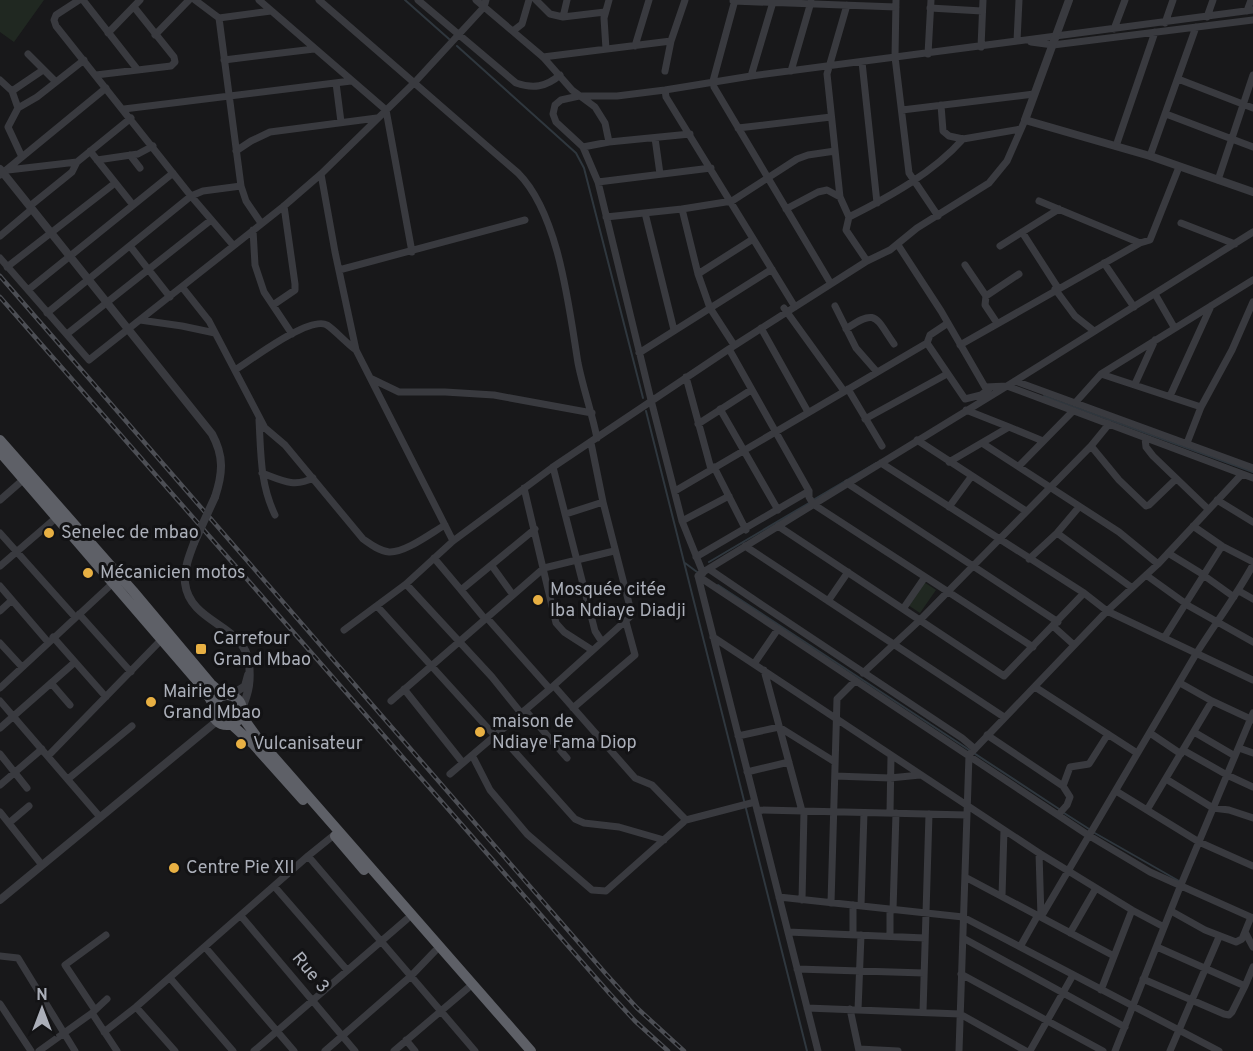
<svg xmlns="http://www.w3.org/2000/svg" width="1253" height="1051" viewBox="0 0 1253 1051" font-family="Overpass,sans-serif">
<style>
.green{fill:#202821}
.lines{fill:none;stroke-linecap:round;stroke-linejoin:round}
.stream{stroke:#2f373e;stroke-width:2}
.minor{stroke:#393a3f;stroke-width:7}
.tertiary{stroke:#393a3f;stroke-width:8}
.trunk{stroke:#5e6067;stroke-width:10}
.rail-casing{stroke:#4c4e54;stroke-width:4.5}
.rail{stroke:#131315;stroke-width:2;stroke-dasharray:7;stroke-linecap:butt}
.tertiary-bridge{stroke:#393a3f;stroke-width:8}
.poi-dot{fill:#e8b043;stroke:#131315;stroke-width:2}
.labels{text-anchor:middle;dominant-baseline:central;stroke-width:6;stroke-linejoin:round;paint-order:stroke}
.poi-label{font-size:18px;fill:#abafb9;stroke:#131315;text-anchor:start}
.street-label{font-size:18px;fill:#abafb9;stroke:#131315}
</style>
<rect width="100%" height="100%" fill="#18181a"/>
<path class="green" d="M0 0H44L14 42 0 32Z
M924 582 936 590 920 613 908 605Z"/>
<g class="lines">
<path class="stream" d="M405 0 449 39
M457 46 576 153 584 168 643 398
M1044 396 1253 472
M646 411 807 1051
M813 500 876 463
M709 562 809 503
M685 563 697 572
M718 585 1059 809
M1064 813 1089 829
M1093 832 1179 881"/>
<path class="minor" d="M79 0 56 15 54 20 56 26 191 196 233 245
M83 0 137 69
M195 0 219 18 271 11
M259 0 386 110 412 252
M319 0 518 173C559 214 569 308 578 363 583 388 592 413 597 438
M418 0 516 83C533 89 546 87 560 75
M476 0 543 57 572 90 595 107 605 123 609 142
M536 0 550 14 563 17 605 12
M735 0 713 81 714 87 831 284
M896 0 895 57 909 173 938 216
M733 1 896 7
M847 5 827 74 840 197 849 217 846 230 867 261
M930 8 982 11
M1247 11 1251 0
M563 17 567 0
M1207 17 1213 0
M219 18 241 186 246 201 261 223
M1165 23 1173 0
M1114 29 1125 0
M513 31 522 24 529 0
M108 33 140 0
M155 35 189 0
M1017 41 1019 0
M1031 42 1053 45 1253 20
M635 46 649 0
M981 47 983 0
M606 49 604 18 609 0
M28 54 55 81
M928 54 931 0
M543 57 671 41
M224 60 314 49
M862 62 877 203
M665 71 671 41 685 0
M791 71 811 2
M96 75 171 66 175 62 174 57 134 7
M751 76 773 2
M1178 79 1253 108
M0 80 12 91 18 108
M336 83 341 122
M665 90 666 97 795 307
M12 91 43 70
M941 105 943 131 949 136 963 139 1021 129
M124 109 351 81
M902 110 1034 94
M1166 114 1253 147
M738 128 831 117
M655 138 660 174
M1116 146 1155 32
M583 147 609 142 690 134
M90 151 133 205
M236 151 251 141 270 132 377 118
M130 155 140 168
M1150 156 1196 27
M22 157 8 127 18 108 37 97 84 60
M97 160 138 154 153 146
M8 170 77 162
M321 174 335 252 356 350 453 541
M0 175 106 88
M1218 180 1253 75
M598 182 711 168
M1039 201 1140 243 1150 240 1179 167
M30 206 72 172 77 162 131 118
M682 209 698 274 710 308 734 345
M786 209 818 192 827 190 840 197
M645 213 674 330
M606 217 682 209 732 201 797 159 808 155 835 151
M849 217C889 197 933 173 963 139
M1181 223 1235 244
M253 230 255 265 264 292 292 334
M1022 232 1058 288
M0 236 32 209
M898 245 941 311 985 387 1007 386 1253 478
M130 246 170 297
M1000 246 1059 209
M0 258 89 360 284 206 321 174 415 82 484 7 486 0
M1104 263 1134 307
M965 265 986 296
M7 267 115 183
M339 270 525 220
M698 274 753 239
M182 287 209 321 265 428 285 445 363 539C370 544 379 551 389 552 405 553 431 533 445 525
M1055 289 1075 316 1094 331
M28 290 173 173
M1155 294 1174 327
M273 305 295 290V284L284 206
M835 306 856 348 877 372
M784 308 844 391
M47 313 191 196 203 191 241 186
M140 320 182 326 215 333
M997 323 985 305 986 296 1019 274
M761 328 808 412
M846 329C877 308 875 317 894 344
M67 334 211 220
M927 343 965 399 981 395 990 388
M960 345 1140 243
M639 353 772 269
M235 370C251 360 310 315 327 325 336 331 346 343 356 350
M1101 374 1201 407
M686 377 711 469
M372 379 399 392H445L494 395 592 413
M1015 381 1253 468
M1135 384 1155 340
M848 389 882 446
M1170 396 1211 306
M1075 403 1101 374 1253 280
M720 409 778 510
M966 410 1009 427
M865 419 947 374
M259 420C261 454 260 484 275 515
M698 424 751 390
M1145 438 1146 447 1153 456 1208 509
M917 440 1026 511
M591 443 603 502
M982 443 1119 532 1158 564
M1187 443 1201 407 1232 350 1253 302
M1091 446 1119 480 1146 506 1149 505 1176 479
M949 462 1009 427 1043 441
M881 463 1084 593 1107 611 1253 680
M1019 466 1073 411
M553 467 595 631 602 642
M714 467 746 530
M262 473C281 480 294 488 313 478
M847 483 1058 622
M524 488 556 623 564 632 592 650
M675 491 927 343 930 335 948 323
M809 491V497L813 504 1033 647
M0 500 24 479
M1217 500 1253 522
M949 507 971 477
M682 521 729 496
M778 526 1004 676 1084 593
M1193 526 1222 546 1253 562
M0 533 75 617
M1057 533 1131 587
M745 546 1004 717
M1168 553 1199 572 1234 597
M696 557 809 491 729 349
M434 558 461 590
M1029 559 1057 533 1079 507
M0 566 57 517
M492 566 513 595
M709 569 762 605 962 738 975 749
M703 573 682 521 651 400 598 182 583 147 556 122 553 114 555 105 561 100 579 96H617L665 90 751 76 1253 10
M700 574 1007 386 1253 232
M1146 575 1189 606 1253 642
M698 576 1088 835 1150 872 1253 918
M698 576 818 1051
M406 584 492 677 521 713
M0 586 48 642
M1239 591 1253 599
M828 601 848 572
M377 606 495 736
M903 609 925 577
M0 611 12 600
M79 614 131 672
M487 618 550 689
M485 619 461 590 535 529
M1054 627 1074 645
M344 630 406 584 453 541 553 467 729 349 867 261 890 250 917 228 989 183 1007 161 1025 120
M53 637 106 697
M713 637 1039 853 1132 910 1164 927
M1164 638 1222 546
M0 643 22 667
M754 664 778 629
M764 670 802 811
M863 673 920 620 1091 446 1109 424
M51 683 70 705
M1180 683 1212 701 1253 720
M554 686 635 778 652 785 686 820
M1035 687 1137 753
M0 688 114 582
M404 689 463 763
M0 701 100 817
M391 701 544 568 614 551
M573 708 635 655 626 622
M525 710 567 758
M0 728 75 662
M1194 732 1235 756
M498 733 575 819 584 823 619 827 664 840
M1150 733 1181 754
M987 735 1063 786 1070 797 1067 805 1058 815
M738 736 779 727 835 762
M1239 748 1253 753
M1183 750 1227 775 1253 787
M0 754 27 788
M472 755 490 790 527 834 592 890 606 891 686 820 755 802
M48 756 162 639
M747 772 789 762
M450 774 551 688 632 615 603 502 566 514
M835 776 890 778 920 775
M68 779 132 726
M1166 779 1213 808 1229 810 1253 818
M0 785 42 749
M1063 786 1070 767 1089 764 1108 734
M1116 791 1199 842 1253 866
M757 810 967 815
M1147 810 1212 701
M0 812 42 865
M890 813 891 756
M9 823 29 806
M334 835 308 856 475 1051
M1039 853 1041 917
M965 877 1114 956
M274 886 347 970
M1002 896 1004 830
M779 897 963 917 1219 1051
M802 900 804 811
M831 903 837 699 855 681
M861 906 864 813
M890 909V936
M893 910 896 813
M1171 911 1205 930 1236 942 1242 939 1251 917
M241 916 355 1051
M1041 917 1196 654C1215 624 1236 596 1253 565
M788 932 925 938
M1245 932 1253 947
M1070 933 1096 888
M853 935V905
M963 938 1125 1027
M205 947 294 1051
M1020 947 1038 915
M0 956 18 958 75 1051
M797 969 924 973
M961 974 1103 1051
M170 978 233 1051
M1143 979 1224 1014 1229 1015 1232 1012 1245 986 1157 947
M1245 986 1253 967
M1101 990 1132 910
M0 1004 31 1051
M136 1007 175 1051
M807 1008 960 1014 1026 1051
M850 1009 859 1051
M95 1010 65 965 106 935
M858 1010 861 935
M923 1012 929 814
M92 1013 117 1051
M104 1032 136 1007 308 856
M406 1040 415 1051
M859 1049 898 1051
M39 1051 92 1013 107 999
M254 1051 407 919
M325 1051 411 976 435 951
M394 1051 468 988
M959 1051 969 755 1107 611 1158 564 1242 474
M1030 1051 1073 975
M1115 1051 1180 887 1253 713
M1170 1051 1219 937"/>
<path class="tertiary" d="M1069 0 1025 120 1150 156 1253 192
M0 169 212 434C224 456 223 473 215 497
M194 543C189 556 184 569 185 583 190 624 244 624 249 663 251 681 249 692 242 708
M231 695 245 686 248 675
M0 900 217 721"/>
<path class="trunk" d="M0 440 133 591 211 684 224 695
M0 452 204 689 213 704
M212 710a15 15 0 1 1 30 0a15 15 0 1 1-30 0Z
M241 715 259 740 531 1051
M231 724 253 744 303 800
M335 836 364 870"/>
<g class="rail-casing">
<path id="rail" d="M0 276 606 974 637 1008 684 1051
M0 297 610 994 635 1021 668 1051"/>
</g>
<use href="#rail" class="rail"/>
<path class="tertiary-bridge" d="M194 543 215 497"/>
</g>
<g class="poi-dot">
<circle cx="49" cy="533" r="6"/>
<circle cx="88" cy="573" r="6"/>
<circle cx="538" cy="600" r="6"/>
<rect x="195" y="643" width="12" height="12" rx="3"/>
<circle cx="151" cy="702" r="6"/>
<circle cx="480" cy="732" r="6"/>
<circle cx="241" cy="744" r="6"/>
<circle cx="174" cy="868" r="6"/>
</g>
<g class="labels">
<g class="poi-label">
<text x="61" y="533">Senelec de mbao</text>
<text x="100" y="573">Mécanicien motos</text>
<text x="550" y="590">Mosquée citée<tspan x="550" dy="21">Iba Ndiaye Diadji</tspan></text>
<text x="213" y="639">Carrefour<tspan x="213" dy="21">Grand Mbao</tspan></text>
<text x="163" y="692">Mairie de<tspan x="163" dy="21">Grand Mbao</tspan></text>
<text x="492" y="722">maison de<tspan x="492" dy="21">Ndiaye Fama Diop</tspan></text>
<text x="253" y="744">Vulcanisateur</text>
<text x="186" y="868">Centre Pie XII</text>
</g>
<g class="street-label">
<text transform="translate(310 973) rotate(50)">Rue 3</text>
</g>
</g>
<g transform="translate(42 1009)" stroke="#131315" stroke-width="4.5" paint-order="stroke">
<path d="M0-4.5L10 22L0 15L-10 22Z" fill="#abafb9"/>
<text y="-9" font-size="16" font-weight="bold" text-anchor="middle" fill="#abafb9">N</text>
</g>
</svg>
